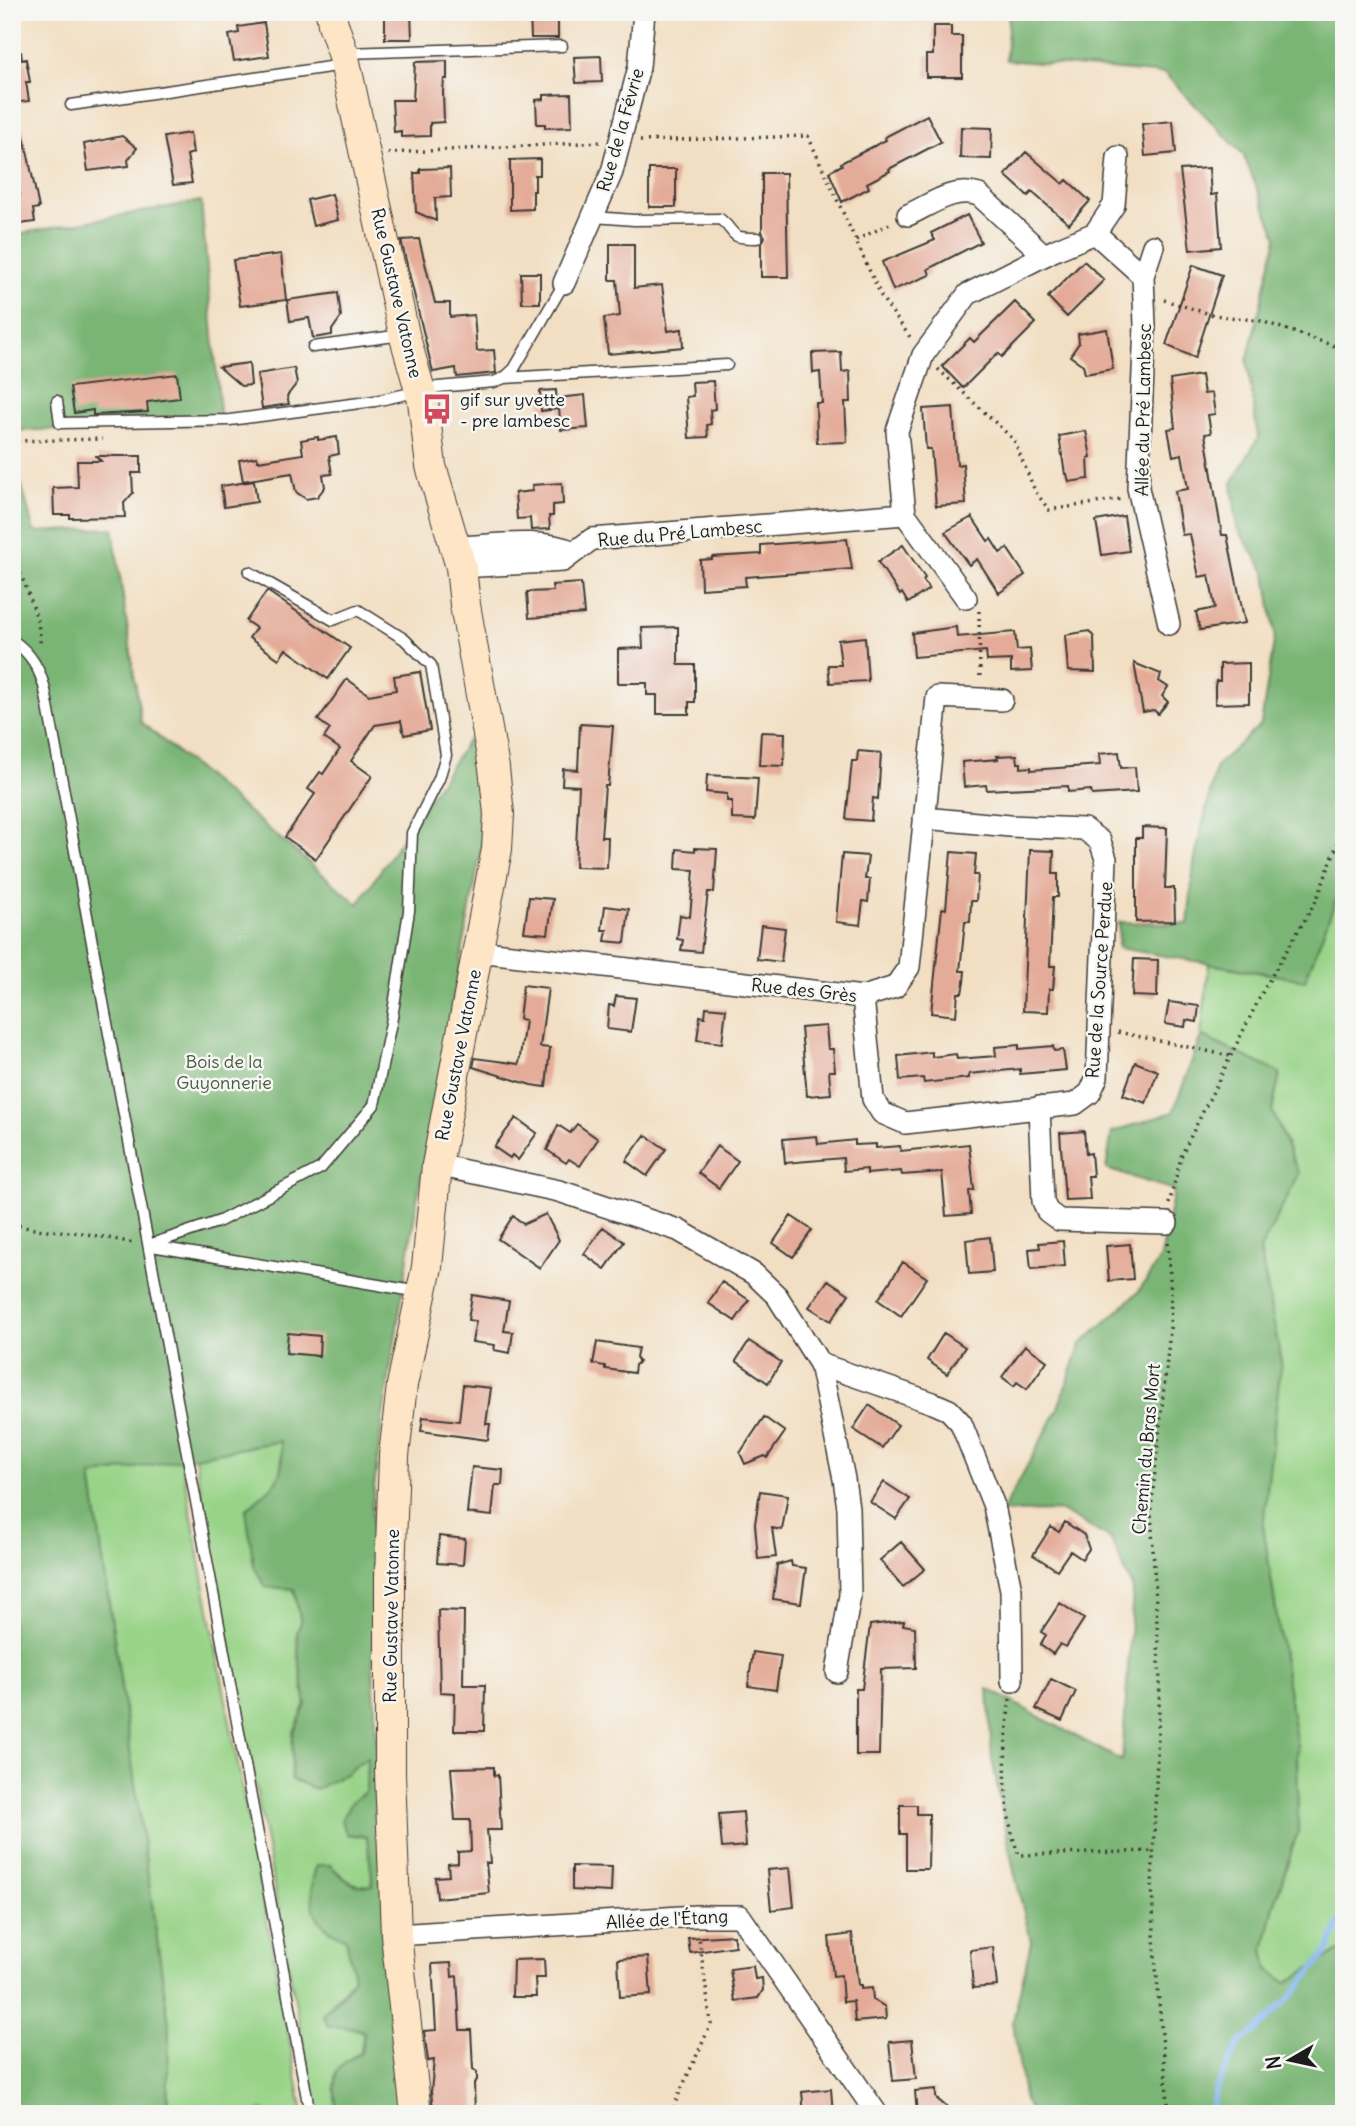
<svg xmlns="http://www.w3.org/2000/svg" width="1356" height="2126" viewBox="0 0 1356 2126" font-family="Delius,sans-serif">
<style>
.green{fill:#98d387;stroke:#5a7852;stroke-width:2}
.forest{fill:#7ab574;stroke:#4b6848;stroke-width:2}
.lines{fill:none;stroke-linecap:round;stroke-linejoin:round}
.stream{stroke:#83b5f0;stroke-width:6}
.building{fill:#e4ab98}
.lane-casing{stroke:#3c3935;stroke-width:13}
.street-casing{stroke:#3c3935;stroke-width:24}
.secondary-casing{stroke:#3c3935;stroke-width:32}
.path{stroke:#3c3935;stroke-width:3.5;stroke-dasharray:2 5;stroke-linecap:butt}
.lane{stroke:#fff;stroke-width:10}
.street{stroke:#fff;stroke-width:21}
.secondary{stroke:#fde5c5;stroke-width:30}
.labels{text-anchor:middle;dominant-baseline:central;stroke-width:5;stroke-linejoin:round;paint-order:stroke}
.street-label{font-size:18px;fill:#1c1c1c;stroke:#f6f6f2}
.poi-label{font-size:18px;fill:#1c1c1c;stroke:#f6f6f2;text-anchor:start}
.park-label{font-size:18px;fill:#475c41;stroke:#f6f6f2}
</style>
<rect width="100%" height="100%" fill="#f6f6f2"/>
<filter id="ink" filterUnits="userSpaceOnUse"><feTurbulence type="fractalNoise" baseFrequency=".0143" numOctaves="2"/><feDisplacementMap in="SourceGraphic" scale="14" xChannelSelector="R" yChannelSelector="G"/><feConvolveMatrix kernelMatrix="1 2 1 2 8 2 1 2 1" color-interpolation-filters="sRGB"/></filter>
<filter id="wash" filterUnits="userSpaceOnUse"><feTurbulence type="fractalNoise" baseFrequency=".00686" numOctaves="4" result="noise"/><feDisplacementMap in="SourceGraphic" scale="28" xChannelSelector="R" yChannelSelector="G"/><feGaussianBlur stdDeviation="1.57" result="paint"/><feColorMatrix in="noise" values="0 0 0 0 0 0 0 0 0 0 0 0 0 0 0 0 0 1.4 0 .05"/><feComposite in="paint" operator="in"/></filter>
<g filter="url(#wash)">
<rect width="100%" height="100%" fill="#f2dfc3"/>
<path class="green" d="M1344 878V1952L1339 1951 1286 1983 1268 1969 1264 1950 1273 1909 1298 1831 1297 1747 1263 1526 1281 1362 1260 1250 1299 1174 1272 1111 1280 1073 1201 1036 1209 964 1305 980Z
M281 1441C285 1485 275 1482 246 1510L294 1589 301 1623 297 1633 299 1660 306 1706 293 1734 346 1774 367 1756 366 1791 350 1804 367 1837 373 1886C353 1887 344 1879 330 1865L321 1923 346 1939 351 1956 354 1978 323 2014 328 2025 353 2028 364 2031 361 2053C330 2067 334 2077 336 2108L327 2114H316L195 1457Z
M181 1459 303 2114H269L261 2110 255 2114H167L169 2024 91 1476Z"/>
<path class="forest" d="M1009 12H1344V878L1305 980 1118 948 1119 922 1188 924 1194 863 1216 766 1261 724 1275 635 1266 573 1237 528 1232 483 1258 438 1247 361 1277 237 1243 154 1165 74 1006 60Z
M201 201 221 423 12 431V235Z
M12 448 34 532 113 528 141 722 358 904 468 740 492 789 418 1194 382 1422 372 1505 373 1666 383 1861 410 2114H327L336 2108C334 2077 330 2067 361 2053L364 2032 353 2028 328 2026 323 2014 344 1993 354 1977 346 1939C338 1935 328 1930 322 1924 309 1910 310 1881 317 1865H330C345 1880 352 1888 373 1885L367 1837 347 1834 341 1821 350 1804 366 1791 367 1757 346 1774 316 1789 291 1779 293 1734 306 1705 299 1660 297 1633 301 1622 294 1589 266 1587 254 1567 246 1510C272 1485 288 1481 280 1441L91 1476 169 2024 167 2114H12Z
M1201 1036 1280 1073 1272 1111 1299 1174 1260 1250 1281 1362 1263 1526 1297 1747 1298 1831 1273 1909 1264 1950 1268 1969 1286 1983 1339 1951 1344 1952V2114H1031L1024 2098 1013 2021 1031 1942 1014 1871 992 1759 988 1689 1122 1761 1133 1589 1111 1539 1061 1511 1002 1512 1056 1413 1081 1344 1139 1291 1161 1257 1174 1190 1106 1169 1112 1132 1173 1112Z"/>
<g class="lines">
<path class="stream" d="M1210 2114 1216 2089 1240 2042 1257 2030 1293 1994 1328 1951 1344 1911"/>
</g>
<g id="blocks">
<path class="building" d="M385 12H411L412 39H385Z
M530 12H558V38H531Z
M264 23 269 56 234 61 229 35 239 33 238 27Z
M933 26H951V36H962V77H926V55H933Z
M12 52H21L22 60 26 59 30 82H26L29 101 12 103Z
M601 56 602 82 576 83 574 57Z
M447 61V79H444L443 92 444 122 430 123V136L401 137V131L394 132 392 100H413L415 62Z
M571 94 572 127 545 128V124H537L536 100 544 99V95Z
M927 115 941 142 889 169 890 171 867 183 869 188 842 202 829 172 842 165 841 163 886 140 885 137Z
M12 117H20L39 208 33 209 35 222 12 225V197L20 196 12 158Z
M1173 121 1176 153 1145 156 1142 124Z
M961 127 992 128 991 159 960 158Z
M190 133 193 153 187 155 192 183 173 185 164 137Z
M122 136 137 148 128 160 129 166 88 171 84 144Z
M1026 152 1063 184 1067 180 1090 201 1069 224 1032 192 1028 196 1005 175Z
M540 159V175H535V191H533V209L510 210V160Z
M450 168 451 197 435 198 436 221 416 212 414 173H420V169Z
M1209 168 1211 195 1217 194 1221 247 1190 250 1180 170Z
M649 169H676V207H649Z
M762 173H786L788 277H761V244L765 237 762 232Z
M332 194 338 220 313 226 307 200Z
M967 215 981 242 928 269 930 275 893 290 882 262 935 240 931 233Z
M419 239 435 303H450V317L474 315 477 351 494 350 496 373 457 377 456 368 433 372 401 240Z
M610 244H634V288L662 285 668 331 682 329 683 347 608 354 604 318 620 316 617 280H610Z
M281 254 286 300 240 306 233 260Z
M1084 261 1104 280 1067 317 1048 297Z
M1193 265 1222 275 1195 358 1166 345Z
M521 273H540V303H522Z
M338 293 341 317 332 330V335L313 338 309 318 290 321 287 300Z
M1015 302 1036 323 1002 357 998 353 963 388 942 366 970 338 974 342Z
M1107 329 1113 369 1085 374 1083 365 1070 356 1079 343 1078 334Z
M841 352 842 372 850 371 851 402H845L847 442 817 443 816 403H822L820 372 813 373 812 353Z
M249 363 251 385 241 386 219 367Z
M294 368 297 383 287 396 289 404 262 408 257 374Z
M177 374 180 398 147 402 148 412 93 415V410L74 413 70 387Z
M1201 375 1204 394 1212 393 1215 414 1208 415 1211 433 1205 434 1222 535H1227L1245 623 1200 630 1196 612 1215 608 1209 575 1199 577 1190 534 1182 535 1175 491 1188 489 1182 454 1173 456 1168 429 1175 428 1170 380Z
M713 381 715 409 710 410 711 424 707 425 708 437 689 438 686 397 693 396 692 382Z
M556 390 557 409 541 411 540 391Z
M585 395 588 428 561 430 558 398Z
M953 407 957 465 963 464 966 504 936 506 931 449H926L923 409Z
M1086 431 1091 457 1088 458 1089 479 1069 482 1067 474H1065L1059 436Z
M318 437V440L337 437 339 454 329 456 332 474 323 475 325 487 317 497 306 499 296 492 292 473 243 481 239 460 257 457 258 461 303 454 301 440Z
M96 456H141V473H132L133 493 124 503 125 517 70 518V515H54L53 488 78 487 77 461H101Z
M254 481 257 502 224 507 221 486Z
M562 483 563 504 553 505V516H549L550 529 531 530 530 518 517 519 515 493 533 491 532 485Z
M1124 516 1129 551 1102 555 1096 521Z
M972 517 988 541 991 539 1000 553 1007 548 1025 575 999 593 977 559 969 565 945 532Z
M847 539 852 569 745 577 746 586 701 589 700 560 712 559V557L761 554V545Z
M903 545 925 578 923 580 929 589 908 603 902 593 900 595 878 562Z
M581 583 584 614 529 618 527 592 553 591 552 585Z
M267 591 350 648 328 679 286 649 279 659 249 638 256 628 246 621Z
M678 627V665H695V702H689V714H657V695H647V683H618V649L643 648 642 628Z
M956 627 957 637 1015 632 1017 650 1030 649 1032 671 1011 672V660L987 661 986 651 914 657 912 633Z
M1089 631 1094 637 1095 672 1068 671 1065 635Z
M865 637 868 681 830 683 828 665H841L838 640Z
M1134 663 1161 674 1159 681 1168 687 1162 696 1168 702 1158 714 1154 710 1143 712Z
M1249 663V703L1215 704V686L1216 681H1220V664Z
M420 672 430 730 404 735 401 721 375 725 351 761 372 776 316 859 285 837 315 794 308 789 320 772 323 774 340 749 324 738 330 729 318 720 347 679 369 695 396 690 394 676Z
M580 724 613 726 608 786H605L601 837H608L607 868 575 867 579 786 562 785 563 769 578 770Z
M761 732 785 733 784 766 759 765Z
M858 751 881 753 878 799 873 798 871 821 846 819 852 761H857Z
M1119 752 1121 768 1135 767 1137 792 1092 795 1091 790 1068 792V786L987 790 986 785 964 787 962 762 998 759 997 756 1017 755 1018 763H1021V768L1031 767V770L1100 765 1099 754Z
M707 775 758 778 755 820 732 819V801H727V794L706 792Z
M1142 827 1167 828 1165 888H1174L1175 921 1136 922V838H1142Z
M695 848 717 849 714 892H708L701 952 681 950 683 940 677 939 680 915 690 917 694 870 676 869 677 849 695 851Z
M1030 850 1054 851 1053 874H1058V897H1053L1050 966H1055L1053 989H1049L1048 1012 1023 1011Z
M951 852 976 854 974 875H978L976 901H971L970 922H965L960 971H965L964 982 962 993H958L956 1016 931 1013 942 908 946 909Z
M842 854 868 856 865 879H870L868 902 863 901 860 925 836 922Z
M529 897 553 899 548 934 524 932Z
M605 906 629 909 625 943 605 941 607 930H602Z
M761 925 785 928 781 962 757 959Z
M1134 959 1158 960 1157 997 1132 996Z
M523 985 548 988 540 1047 550 1048 546 1087 531 1085 473 1067 475 1058 519 1064 525 1020 519 1019Z
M616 996 636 998 631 1032 607 1029 609 1005 614 1006Z
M1169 1002 1199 1006 1197 1022 1186 1020 1185 1027 1165 1024Z
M706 1007 726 1009 722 1043 697 1040 700 1016 705 1017Z
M826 1026 828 1049H833L835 1071H829L831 1094 807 1096 801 1028Z
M1019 1045V1049L1053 1046 1054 1051 1063 1050 1066 1070 1020 1074V1069L969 1074V1078L924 1083 923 1078 900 1080 898 1056 932 1052V1057L956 1054 957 1059 996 1056 995 1047Z
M1135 1062 1158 1071 1146 1103 1123 1095Z
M516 1118 537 1133 518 1160 512 1155 510 1158 494 1147Z
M577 1124 598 1139 580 1166 569 1159 566 1163 547 1150 558 1125 570 1133Z
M1084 1131 1086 1154 1091 1153 1093 1176H1088L1090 1199 1065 1200 1060 1133Z
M645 1135 666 1149 647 1176 626 1161Z
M817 1136 818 1144 855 1140V1145L876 1144V1148L900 1146 901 1151 969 1144 974 1190 969 1191 971 1214 946 1216 942 1172 902 1175 901 1171 867 1174V1169L844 1171 843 1158 785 1163 783 1139Z
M717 1146 738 1161 719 1188 698 1173Z
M546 1214 559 1240 540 1268 498 1239 513 1216 524 1224Z
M791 1216 812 1230 793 1257 773 1243Z
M603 1227 624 1242 605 1269 584 1254Z
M990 1237 993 1272 969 1274 966 1240Z
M1063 1241 1065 1266 1031 1269 1029 1249 1040 1248 1039 1243Z
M1130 1244 1133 1279 1109 1281 1106 1246Z
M903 1262 927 1278 901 1316 878 1300Z
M828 1280 849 1294 831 1321 809 1307Z
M722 1282 749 1300 735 1321 708 1303Z
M472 1295 509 1301 504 1331 513 1332 510 1353 494 1350 495 1345 472 1342 476 1321 468 1320Z
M288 1333 320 1336 319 1356 286 1353Z
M944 1333 965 1347 947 1374 927 1360Z
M749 1341 781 1362 768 1383 736 1361Z
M597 1342 638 1348 636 1357 639 1362 635 1365 634 1373 605 1369V1366L593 1364Z
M1025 1345 1047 1361 1027 1389 1017 1382 1014 1386 1002 1377Z
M463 1385 491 1388 486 1424H490L488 1440 421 1431 423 1417 459 1421Z
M869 1405 898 1425 882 1448 853 1429Z
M764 1417 785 1432 767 1458 765 1456 745 1464 740 1453Z
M472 1467 503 1470 502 1485H495L492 1516 467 1513Z
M884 1482 910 1499 896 1519 870 1502Z
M760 1491 788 1495 782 1530 772 1528 776 1557 758 1559 755 1524Z
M1065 1522 1084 1535 1089 1549 1082 1559 1070 1551 1057 1570 1033 1555 1051 1527 1059 1532Z
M439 1536 465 1539 463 1565 437 1563Z
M901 1542 925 1569 903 1587 880 1560Z
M791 1561 792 1566 806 1568 801 1603 773 1599 777 1565Z
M1060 1603 1084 1619 1066 1647 1060 1644 1053 1654 1040 1645 1046 1635 1041 1632Z
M438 1610 464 1611 463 1685H485L484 1731H454L455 1693 440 1692Z
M904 1621 903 1625 915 1627 916 1668 881 1669 879 1755H856V1689H862L870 1625Z
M753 1652 781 1656 776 1690 748 1686Z
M1051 1679 1076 1691 1062 1721 1036 1709Z
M494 1767V1776L498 1775 501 1830H487L490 1863H486L489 1893 437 1898 435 1877 449 1876 448 1864 458 1863V1852L471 1851 470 1820H455L451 1768Z
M900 1805H917V1814H929L928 1869H906V1834H900Z
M743 1812 746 1846 722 1848 719 1814Z
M572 1866 612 1867 611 1892 572 1890Z
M790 1868 794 1907 771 1910 767 1870Z
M852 1934 858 1985H861V1989L872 1988 873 1999 885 2007 886 2019 855 2022 853 2001 843 2002 841 1975 833 1976 829 1937Z
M733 1935 735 1946 690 1953 688 1938Z
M993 1947 997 1986 973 1988 970 1950Z
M648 1957 651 1995 620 1997 618 1959Z
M544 1959 545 1978H535L536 1997H512L513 1960Z
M451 1963 452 1977 457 1976 460 2030H471L473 2069 477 2072V2080L474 2083 475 2114H445V2107L433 2108 431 2092 434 2060 428 2061 424 2031 436 2030 432 1964Z
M753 1966 755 1979 762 1978 763 1990 758 1998 735 2001 730 1969Z
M912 2040 916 2079 893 2081 889 2042Z
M831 2089 833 2114H804L802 2092Z
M936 2089V2098L955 2114H917L915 2091Z"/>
</g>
</g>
<g filter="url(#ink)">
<use href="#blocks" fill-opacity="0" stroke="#3c3935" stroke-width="2"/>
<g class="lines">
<g class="lane-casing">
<path id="lane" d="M346 53 562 46
M71 105 343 65
M594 217 634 220 720 219C739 234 726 238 757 238
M313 347 402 335
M504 378 727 365
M57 401 60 423 230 420 375 401 438 387 494 382 504 378 514 369 564 283
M12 640C31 653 40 669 45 690L310 2114
M149 1245 220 1221 321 1168 374 1105 392 1018 409 911 412 833 439 779 446 755 431 665 404 639 358 610 333 620 249 572
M152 1246 419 1292"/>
</g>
<g class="street-casing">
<path id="street" d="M908 215C930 205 954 186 979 195L1044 255
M1095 233 1114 205 1118 157
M1143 276 1153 246
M564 283 612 172 639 67 644 12
M456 547C495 546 538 537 574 552
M461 567 563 561 592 539 905 514
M966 598 905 514 897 431 923 355 968 294 1055 250 1095 233 1143 276 1145 325 1138 488 1169 624
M478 951 863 997 895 987 909 967 937 697 1002 700
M863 997 873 1099 882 1113 905 1123 1075 1104 1090 1093 1097 1077 1106 859 1100 841 1084 829 1010 826 924 818
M1039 1107 1043 1201 1047 1211 1059 1220 1167 1223
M437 1165 559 1191 678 1230 754 1274 777 1296 820 1364 844 1479 848 1508 850 1595 837 1672
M820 1364 933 1403 949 1410 961 1423 994 1506 1011 1590 1012 1681
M396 1935 696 1916H740L877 2114"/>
</g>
<g class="secondary-casing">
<path id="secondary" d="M331 12 333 24 343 53 404 334 423 401 431 466 461 567 465 605 494 768 499 814 497 849 437 1165 427 1267 402 1385 394 1456 390 1577V1773L396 1935 416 2114"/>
</g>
<path class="path" d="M640 141 808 136 882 298 910 337
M388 153 601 142
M856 240 892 223
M1164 300 1213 315 1261 321 1344 349
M938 369 1014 440 1035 491 1049 510 1121 499
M12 434V454
M12 444 14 441 102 439
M12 554C22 579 42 619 40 645
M979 611 980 681
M1118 1032 1230 1056
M1169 1204 1182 1154 1264 989 1317 899 1344 826
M12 1224 34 1229 82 1233 134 1243
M1168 1243 1171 1295 1170 1331 1151 1509 1160 1682 1152 1885 1155 1957 1169 2114
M1010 1699C1004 1745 1001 1812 1019 1855L1153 1851
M670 2114 711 2024 699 1937"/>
<use href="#lane" class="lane"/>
<use href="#street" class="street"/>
<use href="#secondary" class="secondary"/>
</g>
</g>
<defs>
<g id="bus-bare" transform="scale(2.415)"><path d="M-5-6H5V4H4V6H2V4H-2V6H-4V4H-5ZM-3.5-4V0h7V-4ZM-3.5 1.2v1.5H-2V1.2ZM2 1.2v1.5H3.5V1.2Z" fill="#d1495b" stroke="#f6f6f2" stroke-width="2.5" paint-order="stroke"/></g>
</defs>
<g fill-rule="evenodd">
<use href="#bus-bare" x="437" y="409"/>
</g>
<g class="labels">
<g class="street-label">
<text transform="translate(620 130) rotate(-74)">Rue de la Févrie</text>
<text transform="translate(397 293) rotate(77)">Rue Gustave Vatonne</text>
<text transform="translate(1143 410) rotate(-89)">Allée du Pré Lambesc</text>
<text transform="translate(680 533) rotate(-5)">Rue du Pré Lambesc</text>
<text transform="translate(1099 980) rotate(-86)">Rue de la Source Perdue</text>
<text transform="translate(804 990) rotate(6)">Rue des Grès</text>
<text transform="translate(458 1055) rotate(-79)">Rue Gustave Vatonne</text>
<text transform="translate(1146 1449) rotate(-85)">Chemin du Bras Mort</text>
<text transform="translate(391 1616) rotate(-89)">Rue Gustave Vatonne</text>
<text transform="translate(667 1919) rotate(-3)">Allée de l'Étang</text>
</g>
<g class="poi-label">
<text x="460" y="399">gif sur yvette<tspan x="460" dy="21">- pre lambesc</tspan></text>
</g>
<g class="park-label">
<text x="224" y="1061">Bois de la<tspan x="224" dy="21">Guyonnerie</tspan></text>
</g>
</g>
<rect width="1356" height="2126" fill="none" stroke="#f6f6f2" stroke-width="42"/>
<g transform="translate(1290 2060) rotate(261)" stroke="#f6f6f2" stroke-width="5" paint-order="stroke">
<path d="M0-5L12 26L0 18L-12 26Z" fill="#1c1c1c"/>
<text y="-10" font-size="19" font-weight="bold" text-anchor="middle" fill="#1c1c1c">N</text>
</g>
</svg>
